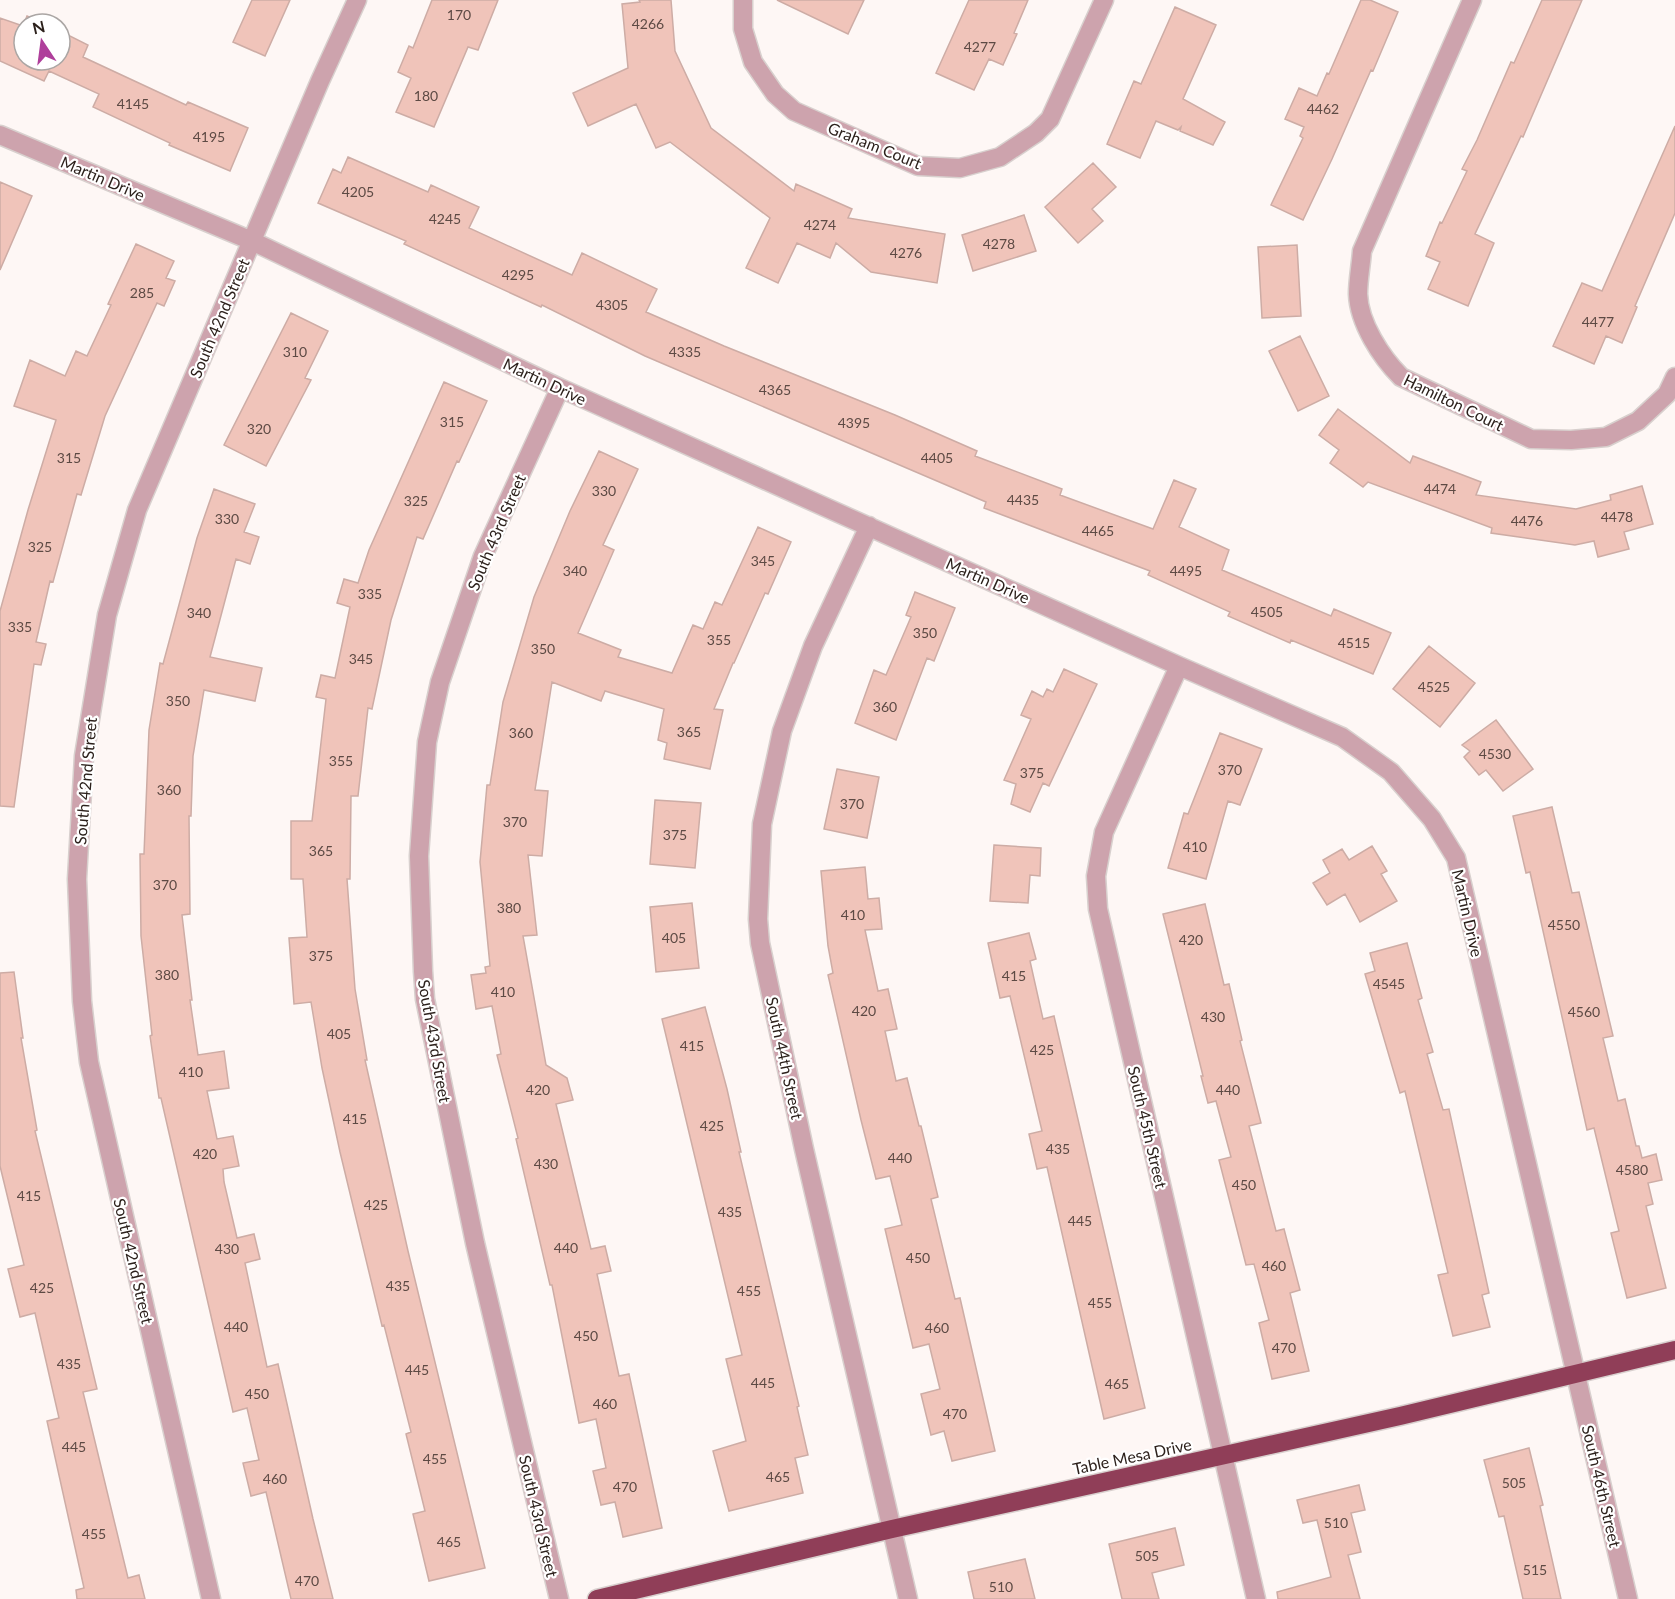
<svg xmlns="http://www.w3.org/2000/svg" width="1675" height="1599" viewBox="0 0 1675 1599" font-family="Lato,sans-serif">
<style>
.building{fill:#f0c4ba;stroke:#cdaca5;stroke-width:1.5}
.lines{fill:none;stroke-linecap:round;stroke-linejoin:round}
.minor-casing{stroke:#d8d0ce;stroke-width:21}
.highway-casing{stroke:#d8d0ce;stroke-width:21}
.minor{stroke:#cda3ad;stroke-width:18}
.highway{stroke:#903e58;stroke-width:18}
.labels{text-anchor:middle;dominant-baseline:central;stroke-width:4.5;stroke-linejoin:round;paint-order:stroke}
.number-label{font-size:14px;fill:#5d4a44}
.street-label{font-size:16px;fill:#2c211c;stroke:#fff}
</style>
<rect width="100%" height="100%" fill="#fef7f5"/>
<path class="building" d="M252 0H290L265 56 233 42Z
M432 0H498L478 50 468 47 434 127 396 112 411 78 398 72 409 46 413 48Z
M639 0H671L675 51 711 128 794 191 796 184 852 209 848 218 945 234 937 283 871 272 836 243 830 258 797 243 778 283 746 268 770 218 670 142 656 148 636 104 588 126 573 93 628 68 622 4 640 2Z
M777 0H864L848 34Z
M969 0H1028L1014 33 1017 34 1003 65 989 59 974 90 936 73Z
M1361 0H1370L1398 12 1373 71 1371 70 1332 159 1303 220 1271 205 1303 138 1300 136 1304 127 1285 119 1299 88 1317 96 1327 73 1329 74Z
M1542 0H1582L1523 137 1521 136 1475 234 1494 243 1468 306 1428 289 1440 262 1426 256 1440 222 1442 223 1467 171 1462 169 1477 140 1511 62 1514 63Z
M1175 7 1216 25 1183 99 1225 122 1213 145 1180 131 1181 127 1178 130 1156 121 1140 158 1107 144 1134 81 1141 84Z
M27 16 44 24H24V60H60V31L88 45 83 57 186 105 188 102 248 128 230 171 169 145 170 143 93 107 99 94 49 71 44 81 0 61V18L23 26Z
M1675 126V213L1635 306 1637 307 1622 343 1606 336 1594 364 1553 346 1582 283 1602 291Z
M348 157 428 192 431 185 479 207 469 228 572 275 582 253 657 289 646 312 724 346 895 415 977 451 975 456 1062 489 1060 495 1153 529 1174 480 1196 489 1179 527 1229 550 1222 570 1331 616 1334 609 1391 633 1373 674 1291 640 1290 643 1228 616 1230 612 1148 575 1150 571 984 508 986 502 645 356 542 305 541 307 404 244 406 241 318 203 333 169 341 173Z
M1093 163 1116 187 1092 209 1103 221 1078 243 1045 207Z
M0 182 32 196 0 270Z
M1024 215 1036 251 973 271 962 235Z
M136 244 174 261 166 278 175 281 164 306 157 303 105 416 81 495 77 494 53 582 50 581 36 642 46 644 41 665 34 664 14 807 0 806V611L28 510 56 420 14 406 30 360 65 376 76 351 87 356 111 305 108 304Z
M1297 245 1301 316 1262 318 1258 247Z
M291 313 328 331 305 378 311 380 266 466 224 445Z
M1300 336 1329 396 1298 411 1269 351Z
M444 382 487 401 459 462 457 461 423 539 417 537 391 620 372 709 368 708 358 796H351L350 879H347L355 989 367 1060H365L408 1251 485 1568 429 1581 413 1514 425 1511 406 1434 411 1432 384 1325 382 1326 340 1152 322 1068 311 1002 294 1004 289 938 307 937 303 879H291V821H312L326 699 316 697 321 675 335 678 350 607 337 603 344 579 358 583 369 550Z
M1338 409 1410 463 1413 456 1481 482 1476 495 1576 509 1611 500 1610 495 1642 486 1653 524 1624 532 1629 549 1598 557 1594 541 1575 545 1491 533 1492 528 1368 482 1363 487 1330 463 1339 450 1319 435Z
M599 451 638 469 603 545 614 550 578 633 621 650 618 657 672 673 693 625 703 629 715 602 722 605 758 527 791 542 768 594 765 593 734 663H733L714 709 723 710 710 769 664 759 667 743 658 740 664 709 605 691 601 701 552 682 535 790 548 791 542 856 528 855 537 935 523 936 546 1065 567 1078 573 1100 556 1104 591 1249 605 1246 611 1271 597 1274 619 1376 629 1374 662 1528 623 1537 615 1502 601 1505 593 1471 606 1468 596 1419 579 1423 552 1285H550L516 1139 518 1138 497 1055 501 1054 492 1006 476 1009 471 975 486 973 485 967 490 966 480 862 487 785H490L503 702 534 597 570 511Z
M214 489 255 504 244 532 259 537 250 564 236 559 210 657 262 668 255 701 204 690 193 756 191 816H189L190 914 182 915 192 1000H190L198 1055 224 1051 229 1088 207 1091 217 1139 233 1136 239 1166 223 1169 224 1182 237 1238 254 1234 260 1259 245 1263 267 1367 278 1364 313 1519 333 1599H291L266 1492 251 1496 243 1463 259 1460 247 1408 233 1412 161 1098H159L150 1036 152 1035 141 936 140 854H144L149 730 160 663 163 664 197 538Z
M915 592 955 608 934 661 927 658 896 740 855 723 874 670 886 675 911 617 906 615Z
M1429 646 1475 683 1440 727 1393 689Z
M1064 669 1097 684 1049 786 1043 783 1030 812 1011 804 1016 784 1004 780 1031 719 1021 715 1032 691 1043 697 1047 689 1053 692Z
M1496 720 1533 769 1503 791 1486 770 1479 775 1464 757 1470 751 1462 745Z
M1220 733 1262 749 1240 805 1228 801 1206 879 1168 868 1184 813 1188 814Z
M837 769 879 777 867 838 824 829Z
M655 800 701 803 695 868 650 864Z
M1552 807 1572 893 1579 892 1613 1036 1603 1038 1618 1101 1625 1099 1636 1146H1639L1642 1158 1656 1154 1662 1180 1648 1183 1653 1204 1646 1206 1666 1288 1627 1298 1611 1233 1619 1231 1594 1128 1587 1130 1530 872 1526 873 1513 816Z
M994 845 1041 848 1040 876 1030 875 1028 903 990 901Z
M1372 846 1387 871 1381 874 1397 901 1360 922 1345 894 1327 905 1313 883 1330 873 1323 860 1342 849 1349 860Z
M865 867 868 899 879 898 882 929 865 930 878 991 888 989 897 1029 885 1031 896 1081 907 1078 919 1126H921L938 1197 931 1199 955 1299 960 1298 995 1451 952 1461 944 1431 931 1435 921 1394 940 1389 929 1344 913 1348 885 1229 902 1225 890 1176 876 1179 861 1120 828 975 833 973 828 946 821 871Z
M692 903 699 968 656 972 650 907Z
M1205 904 1224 985 1229 984 1242 1040 1240 1041 1261 1123 1249 1126 1276 1231 1284 1229 1300 1290 1290 1293 1309 1371 1272 1379 1259 1323 1269 1320 1254 1264 1246 1265 1234 1218 1219 1160 1231 1157 1216 1101 1208 1103 1201 1076H1203L1163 914Z
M1029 933 1036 959 1030 961 1043 1019 1054 1016 1145 1408 1104 1419 1047 1167 1037 1169 1029 1134 1042 1131 1010 996 1000 998 988 943Z
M1407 943 1422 998 1418 1000 1433 1052 1427 1054 1443 1110 1449 1109 1489 1293 1482 1295 1490 1327 1453 1336 1438 1275 1448 1273 1405 1091 1400 1093 1365 974 1375 971 1370 953Z
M14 972 23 1038H21L37 1130 35 1131 97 1389 83 1392 128 1578 139 1575 145 1599H77L76 1590 84 1588 47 1421 59 1418 35 1313 20 1317 8 1269 24 1265 0 1166V973Z
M705 1007 727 1089 741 1152H739L799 1406 797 1407 808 1455 795 1458 803 1493 729 1511 713 1451 746 1441 726 1359 742 1355 662 1019Z
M1529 1448 1543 1505 1540 1506 1561 1599H1523L1504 1516 1499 1517 1484 1460Z
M1359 1485 1365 1510 1351 1513 1361 1552 1348 1555 1360 1599H1278L1277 1592 1331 1577 1317 1520 1303 1523 1297 1500Z
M1175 1528 1184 1565 1152 1573 1159 1599H1122L1109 1544Z
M1025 1559 1035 1599H974L968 1572Z"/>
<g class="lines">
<g class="minor-casing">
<path id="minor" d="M743 0V29L753 62 775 94 794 111 918 166 960 168 1000 157 1036 133 1050 119 1104 0
M1472 0 1362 251C1361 265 1358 280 1358 294 1359 323 1381 357 1401 377L1531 439 1571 440 1606 437 1638 421 1667 394 1675 377
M0 135 252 241 560 388 1179 666 1342 737 1391 772 1432 819 1456 858 1628 1599
M869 526 813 646 782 731 762 824 758 919 760 943 804 1149 908 1599
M1179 666 1104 832 1096 876 1098 909 1256 1599
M211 1599 89 1062 82 1001 77 879 84 756 107 615 137 510 320 81 357 0
M559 1599 475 1243 425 999 423 971 419 856 427 742 440 682 483 556 560 388"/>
</g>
<g class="highway-casing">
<path id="highway" d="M597 1599 892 1529 1400 1416 1675 1350"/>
</g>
<use href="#minor" class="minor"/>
<use href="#highway" class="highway"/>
</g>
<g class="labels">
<g class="number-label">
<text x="459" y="14">170</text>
<text x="648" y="23">4266</text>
<text x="980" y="46">4277</text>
<text x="426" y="95">180</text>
<text x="133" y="103">4145</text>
<text x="1323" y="108">4462</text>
<text x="209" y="136">4195</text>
<text x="358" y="191">4205</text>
<text x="445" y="218">4245</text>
<text x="820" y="224">4274</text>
<text x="999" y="243">4278</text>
<text x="906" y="252">4276</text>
<text x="518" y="274">4295</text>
<text x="142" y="292">285</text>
<text x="612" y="304">4305</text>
<text x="1598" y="321">4477</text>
<text x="295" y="351">310</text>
<text x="685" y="351">4335</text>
<text x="775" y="389">4365</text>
<text x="452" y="421">315</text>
<text x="854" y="422">4395</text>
<text x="259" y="428">320</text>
<text x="69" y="457">315</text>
<text x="937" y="457">4405</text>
<text x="1440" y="488">4474</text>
<text x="604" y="490">330</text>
<text x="1023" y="499">4435</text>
<text x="416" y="500">325</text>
<text x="1617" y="516">4478</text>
<text x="227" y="518">330</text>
<text x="1527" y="520">4476</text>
<text x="1098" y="530">4465</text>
<text x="40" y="546">325</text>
<text x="763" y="560">345</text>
<text x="575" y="570">340</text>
<text x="1186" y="570">4495</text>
<text x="370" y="593">335</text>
<text x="1267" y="611">4505</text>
<text x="199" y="612">340</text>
<text x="20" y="626">335</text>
<text x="925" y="632">350</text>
<text x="719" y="639">355</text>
<text x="1354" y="642">4515</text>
<text x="543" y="648">350</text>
<text x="361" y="658">345</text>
<text x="1434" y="686">4525</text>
<text x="178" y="700">350</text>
<text x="885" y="706">360</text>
<text x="689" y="731">365</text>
<text x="521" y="732">360</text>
<text x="1495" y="753">4530</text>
<text x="341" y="760">355</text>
<text x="1230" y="769">370</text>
<text x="1032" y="772">375</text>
<text x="169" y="789">360</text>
<text x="852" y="803">370</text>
<text x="515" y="821">370</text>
<text x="675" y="834">375</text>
<text x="1195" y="846">410</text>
<text x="321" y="850">365</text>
<text x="165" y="884">370</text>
<text x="509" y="907">380</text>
<text x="853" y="914">410</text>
<text x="1564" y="924">4550</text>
<text x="674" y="937">405</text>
<text x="1191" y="939">420</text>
<text x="321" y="955">375</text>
<text x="167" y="974">380</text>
<text x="1014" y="975">415</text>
<text x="1389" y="983">4545</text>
<text x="503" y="991">410</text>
<text x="864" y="1010">420</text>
<text x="1584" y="1011">4560</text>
<text x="1213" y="1016">430</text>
<text x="339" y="1033">405</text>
<text x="692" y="1045">415</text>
<text x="1042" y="1049">425</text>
<text x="191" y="1071">410</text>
<text x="538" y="1089">420</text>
<text x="1228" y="1089">440</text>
<text x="355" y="1118">415</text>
<text x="712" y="1125">425</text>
<text x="1058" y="1148">435</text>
<text x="205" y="1153">420</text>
<text x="900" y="1157">440</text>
<text x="546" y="1163">430</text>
<text x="1632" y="1169">4580</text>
<text x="1244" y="1184">450</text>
<text x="29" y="1195">415</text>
<text x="376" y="1204">425</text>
<text x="730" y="1211">435</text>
<text x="1080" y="1220">445</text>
<text x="566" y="1247">440</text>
<text x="227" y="1248">430</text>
<text x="918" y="1257">450</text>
<text x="1274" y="1265">460</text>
<text x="398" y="1285">435</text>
<text x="42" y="1287">425</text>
<text x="749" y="1290">455</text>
<text x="1100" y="1302">455</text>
<text x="236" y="1326">440</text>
<text x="937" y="1327">460</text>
<text x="586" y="1335">450</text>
<text x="1284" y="1347">470</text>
<text x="69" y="1363">435</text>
<text x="417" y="1369">445</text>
<text x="763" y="1382">445</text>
<text x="1117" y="1383">465</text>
<text x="257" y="1393">450</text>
<text x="605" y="1403">460</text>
<text x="955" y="1413">470</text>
<text x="74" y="1446">445</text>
<text x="435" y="1458">455</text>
<text x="778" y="1476">465</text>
<text x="275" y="1478">460</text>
<text x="1514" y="1482">505</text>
<text x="625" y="1486">470</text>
<text x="1336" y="1522">510</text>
<text x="94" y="1533">455</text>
<text x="449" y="1541">465</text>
<text x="1147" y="1555">505</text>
<text x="1535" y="1569">515</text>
<text x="307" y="1580">470</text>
<text x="1001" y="1586">510</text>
</g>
<g class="street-label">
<text transform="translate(875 145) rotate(22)">Graham Court</text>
<text transform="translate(103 178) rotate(23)">Martin Drive</text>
<text transform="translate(219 318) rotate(-67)">South 42nd Street</text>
<text transform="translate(545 381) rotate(25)">Martin Drive</text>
<text transform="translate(1454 402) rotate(26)">Hamilton Court</text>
<text transform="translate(496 532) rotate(-67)">South 43rd Street</text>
<text transform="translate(988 580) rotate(24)">Martin Drive</text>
<text transform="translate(85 781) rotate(-85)">South 42nd Street</text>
<text transform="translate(1468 913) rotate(77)">Martin Drive</text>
<text transform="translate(435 1041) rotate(80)">South 43rd Street</text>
<text transform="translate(785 1058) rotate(78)">South 44th Street</text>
<text transform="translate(1148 1127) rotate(77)">South 45th Street</text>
<text transform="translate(134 1261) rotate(77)">South 42nd Street</text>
<text transform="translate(1132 1456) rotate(-12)">Table Mesa Drive</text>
<text transform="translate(1602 1486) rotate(77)">South 46th Street</text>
<text transform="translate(539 1516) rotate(77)">South 43rd Street</text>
</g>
</g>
<g transform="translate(42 42) rotate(347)"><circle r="28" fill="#ffffff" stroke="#aba6a4" stroke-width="1.5"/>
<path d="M0-4.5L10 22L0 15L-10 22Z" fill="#af3f9b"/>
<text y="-9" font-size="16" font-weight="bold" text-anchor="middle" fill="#2c211c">N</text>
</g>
</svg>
